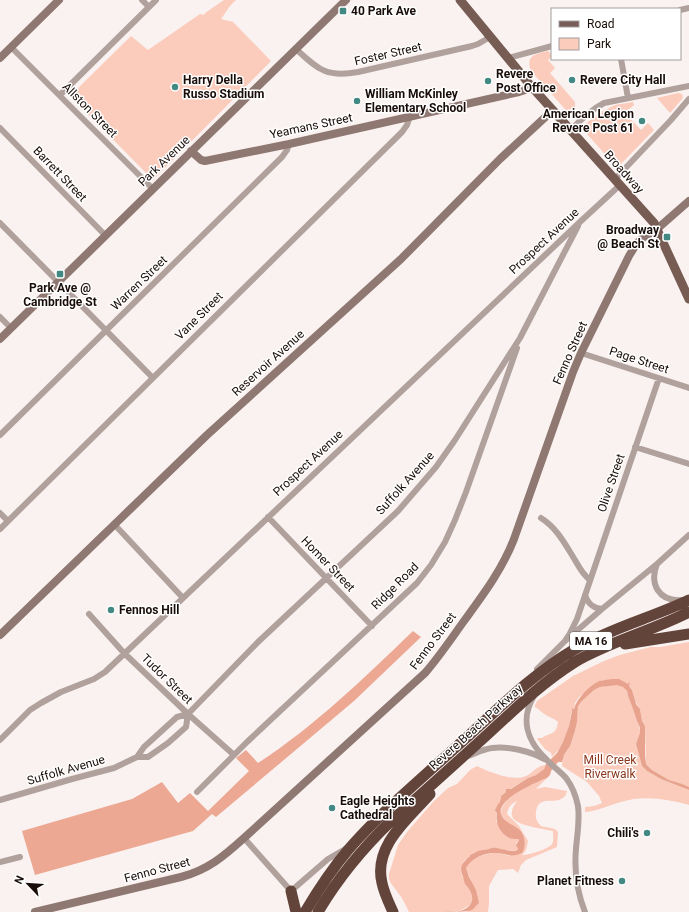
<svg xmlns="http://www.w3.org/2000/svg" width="689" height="912" viewBox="0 0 689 912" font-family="Roboto,sans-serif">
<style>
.green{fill:#fbcbbb;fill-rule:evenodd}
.forest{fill:#eda893}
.water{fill:#e7a38d}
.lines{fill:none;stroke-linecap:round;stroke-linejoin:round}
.street{stroke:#b0a19c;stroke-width:6}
.secondary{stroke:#8f7871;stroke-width:8}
.primary{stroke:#775c54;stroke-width:9}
.highway{stroke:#62443b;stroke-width:11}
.poi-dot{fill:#438983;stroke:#fff;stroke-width:1.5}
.labels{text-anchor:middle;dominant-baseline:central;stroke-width:3;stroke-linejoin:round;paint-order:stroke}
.shield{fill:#fff;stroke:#5e5653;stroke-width:1}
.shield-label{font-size:11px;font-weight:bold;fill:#190d09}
.poi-label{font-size:12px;font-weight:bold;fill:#190d09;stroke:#fff;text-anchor:start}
.street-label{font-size:12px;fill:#190d09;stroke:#fff}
.park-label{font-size:12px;fill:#89381e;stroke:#fff}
</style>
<rect width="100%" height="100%" fill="#faf2f0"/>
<path class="green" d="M224 0H236L230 6 221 19 233 22 271 61 153 180 70 96 131 36 148 50 200 14 204 15 205 13Z
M548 51 552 55V57L548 60 555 68 550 73 575 102V115L573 118 531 71C525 55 536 54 548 51Z
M678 93 682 94 683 98 670 113 657 98Z
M633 102 634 105 625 113 641 130 648 123 654 130 617 168 581 127 601 112 615 105Z
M689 642V787L669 780 652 770 646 764 645 726 642 721 640 709 635 701 632 690 628 684 612 679 606 681 602 680 592 686 579 697 575 703 574 709H570L572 710C570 716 570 721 569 726 566 739 561 748 552 757L551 753 545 749 537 739 538 738H542C550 732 556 736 558 722 554 718 550 718 546 715 542 713 539 709 535 707V705L537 701 573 676 604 661 620 655 643 649 651 647H660Z
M615 684 621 685 626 689 628 696 632 705 637 721 640 730V735L636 744 642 766 647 771 661 779 689 790V805C667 799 644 795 621 802 609 805 598 811 585 812V807L594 806 602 803 599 796 587 782 562 766 563 757 570 746 575 731 577 722 578 706 582 701 594 690 600 687Z
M545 765V766L544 769 536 775 528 778 507 791 501 796 500 802 496 808 497 813 496 815V821L504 834 508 838 518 839 519 840 516 843 518 849 517 851 489 849 473 853 464 861 461 868 462 876 465 881V884L468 887 472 893 473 897 472 902 470 905 459 911H453L444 912H409C406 906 403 899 399 894 394 886 388 883 389 874L398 845 407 832 433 802 448 788 457 784 470 770 477 766C489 772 513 782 526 776 533 773 536 766 545 765Z
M547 778 536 789 545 787 567 791C566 795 565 797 561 799 553 804 538 795 536 812 535 818 537 822 541 826 547 828 555 827 558 832L557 847 526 860 521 865 518 873 513 869 498 870 489 886V903L488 912H467L477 904C474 895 473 885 469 876 468 873 466 870 466 867 469 858 489 853 496 853 501 853 505 855 509 856L525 846 501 815C499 797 534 783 547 778ZM517 801C515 804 512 808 512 812 511 816 513 819 516 821 523 826 543 829 553 831 553 835 554 841 552 844 549 849 529 855 522 855L526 850 528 841 519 826 507 814C508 807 511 804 517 801Z"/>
<path class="forest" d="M413 631 421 637 354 701 216 817 212 814 193 831 35 875 22 831 132 799 162 782 178 803 190 793 208 811 249 771 236 758 246 750 258 763C315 726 364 678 413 631Z"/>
<path class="water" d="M612 679H619L628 684 630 682 629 686 632 690 636 704 640 709 642 721 645 726V755L646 764 652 770 669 780 682 784 689 787V790L661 779 647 771 642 766 636 744 640 733V728L637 721 632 706 628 696 627 691 623 687 617 685 600 687 594 690 582 701 578 706 577 722 575 731 570 746 564 755 562 762H558L551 771 550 775 547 778C537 782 496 799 501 814 505 826 521 824 524 838 525 844 525 848 522 853 509 858 509 854 497 853 486 852 471 858 466 868L469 877 476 890 479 903C476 905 475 908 472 910 467 912 451 912 444 912 449 911 457 912 460 911 476 906 475 894 465 884 462 870 456 868 470 856V855L478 851 489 849C495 846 499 849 506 850 509 851 513 851 516 851L518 849 516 845 519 840 518 839C514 839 509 839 506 836 499 831 495 821 497 813L495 810 498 804 500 802 501 796 506 792V789H511L528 778 536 775 544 769 546 764 557 753 563 742 569 726 572 711 571 708 572 709H574C577 698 589 686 599 681 602 680 608 680 612 679Z"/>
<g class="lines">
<path class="street" d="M142 0 149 7
M680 10 689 8
M11 47 153 189
M296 49C318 69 326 78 358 72L472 46 478 44 490 37
M508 58 552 46
M621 59 628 98
M60 95 156 0
M0 128 105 235
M571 130C581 119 591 110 604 103L689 86
M615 179 671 120 689 99
M0 223 153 378
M0 317 11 328
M581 353 689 388
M0 435 282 157 287 150 289 144
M635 447 689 464
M0 513 8 521
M268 517 372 626
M541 518C557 528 565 544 575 560 579 567 583 575 590 580
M114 524 183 598
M0 529 402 132 407 125 410 116
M657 564C649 584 659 602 682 600
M585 595C588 604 593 608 602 609
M89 614 124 653 188 714 234 755
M565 641 569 635 577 619 659 378
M537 669 565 641 602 609 657 564 689 535
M534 696C520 719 527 741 546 759 552 766 560 771 566 778 572 786 576 796 578 806 580 820 577 835 576 849 574 871 577 892 585 912
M0 740 30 710 41 703 61 692 94 679 105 672 581 221 620 185
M468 756C476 753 484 749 492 748 508 746 530 751 544 759
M137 757 144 747 177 717 188 714 258 642 398 511 436 467 455 440 520 338 578 226
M197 792 247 742 417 583 431 565 445 542 455 520 466 492 517 348
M0 800 72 779 114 768 137 757H148L168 743 186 727 188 714
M244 838 291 891 328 859 347 848
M0 862 20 857"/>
<path class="secondary" d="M0 58 59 0
M191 151 201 160 205 161 289 144 519 92 525 90 531 86
M0 339 346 0
M0 635 207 435 401 259 500 159 553 110
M35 912 181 877C208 870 224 856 244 838L425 673C439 657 451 639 464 621 483 595 502 570 514 539L573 372 581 353 629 256 637 243 644 237 657 229 689 201"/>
<path class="primary" d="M460 0 531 86 654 223 689 299"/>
<path class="highway" d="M625 644 689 634
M291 891 296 912
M305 912C318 890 332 869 348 850 366 829 386 810 406 792 426 774 445 757 465 739 500 707 534 673 575 649 611 628 651 618 689 600
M318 912C338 878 363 848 391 821 424 792 456 763 489 733 516 708 543 682 575 662 611 641 652 631 689 612
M393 912C389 903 384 893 382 883 373 846 408 819 430 794"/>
</g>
<g class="poi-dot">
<rect x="339" y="7" width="8" height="8" rx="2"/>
<circle cx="572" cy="80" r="4"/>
<circle cx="488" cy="81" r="4"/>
<circle cx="175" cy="87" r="4"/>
<circle cx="357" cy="101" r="4"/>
<circle cx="642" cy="121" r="4"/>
<rect x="663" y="233" width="8" height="8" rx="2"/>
<rect x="56" y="270" width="8" height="8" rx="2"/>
<circle cx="111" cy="610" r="4"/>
<circle cx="332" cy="808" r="4"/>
<circle cx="647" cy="833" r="4"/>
<circle cx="622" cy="881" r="4"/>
</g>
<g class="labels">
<rect class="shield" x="570" y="632" width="42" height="18" rx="3"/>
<g class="shield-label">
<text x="591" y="641">MA 16</text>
</g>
<g class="poi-label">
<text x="351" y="11">40 Park Ave</text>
<text x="496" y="74">Revere<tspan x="496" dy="14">Post Office</tspan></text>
<text x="183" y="80">Harry Della<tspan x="183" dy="14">Russo Stadium</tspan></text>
<text x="580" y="80">Revere City Hall</text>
<text x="365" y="94">William McKinley<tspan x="365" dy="14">Elementary School</tspan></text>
<text x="634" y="114" text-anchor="end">American Legion<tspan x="634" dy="14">Revere Post 61</tspan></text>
<text x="659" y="230" text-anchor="end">Broadway<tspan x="659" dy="14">@ Beach St</tspan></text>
<text x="60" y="288" text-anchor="middle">Park Ave @<tspan x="60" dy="14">Cambridge St</tspan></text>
<text x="119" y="610">Fennos Hill</text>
<text x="340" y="801">Eagle Heights<tspan x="340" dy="14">Cathedral</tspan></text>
<text x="639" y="833" text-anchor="end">Chili's</text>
<text x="614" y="881" text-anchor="end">Planet Fitness</text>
</g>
<g class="street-label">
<text transform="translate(388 54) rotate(-13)">Foster Street</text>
<text transform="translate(90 110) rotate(45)">Allston Street</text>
<text transform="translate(311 126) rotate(-12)">Yeamans Street</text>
<text transform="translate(164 161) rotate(-44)">Park Avenue</text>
<text transform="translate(624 172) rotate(48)">Broadway</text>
<text transform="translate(60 174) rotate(46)">Barrett Street</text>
<text transform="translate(544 241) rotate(-43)">Prospect Avenue</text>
<text transform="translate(139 283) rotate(-44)">Warren Street</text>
<text transform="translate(199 316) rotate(-45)">Vane Street</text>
<text transform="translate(570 353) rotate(-66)">Fenno Street</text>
<text transform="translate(639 360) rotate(18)">Page Street</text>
<text transform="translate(268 363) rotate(-42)">Reservoir Avenue</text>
<text transform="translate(308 463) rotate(-43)">Prospect Avenue</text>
<text transform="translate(405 483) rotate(-48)">Suffolk Avenue</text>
<text transform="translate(611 483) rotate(-71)">Olive Street</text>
<text transform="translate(328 564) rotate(46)">Homer Street</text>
<text transform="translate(395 586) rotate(-45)">Ridge Road</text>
<text transform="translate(433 641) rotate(-53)">Fenno Street</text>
<text transform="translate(167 679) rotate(44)">Tudor Street</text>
<text transform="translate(476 727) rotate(-42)">Revere Beach Parkway</text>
<text transform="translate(66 770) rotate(-16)">Suffolk Avenue</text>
<text transform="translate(157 870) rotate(-15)">Fenno Street</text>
</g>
<g class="park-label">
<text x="610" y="760">Mill Creek<tspan x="610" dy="14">Riverwalk</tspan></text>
</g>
</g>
<rect x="551" y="8" width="130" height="52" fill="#ffffff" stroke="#a39e9d"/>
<rect x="559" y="21" width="20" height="6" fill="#775c54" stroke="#a39e9d"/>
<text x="587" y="28" font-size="12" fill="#190d09">Road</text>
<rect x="559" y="38" width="20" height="12" fill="#fbcbbb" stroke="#a39e9d"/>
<text x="587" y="48" font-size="12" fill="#190d09">Park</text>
<g transform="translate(28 884) rotate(295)" stroke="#ffffff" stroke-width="3" paint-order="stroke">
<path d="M0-3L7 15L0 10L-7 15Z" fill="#190d09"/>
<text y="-6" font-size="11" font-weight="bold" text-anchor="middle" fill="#190d09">N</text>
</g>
</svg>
